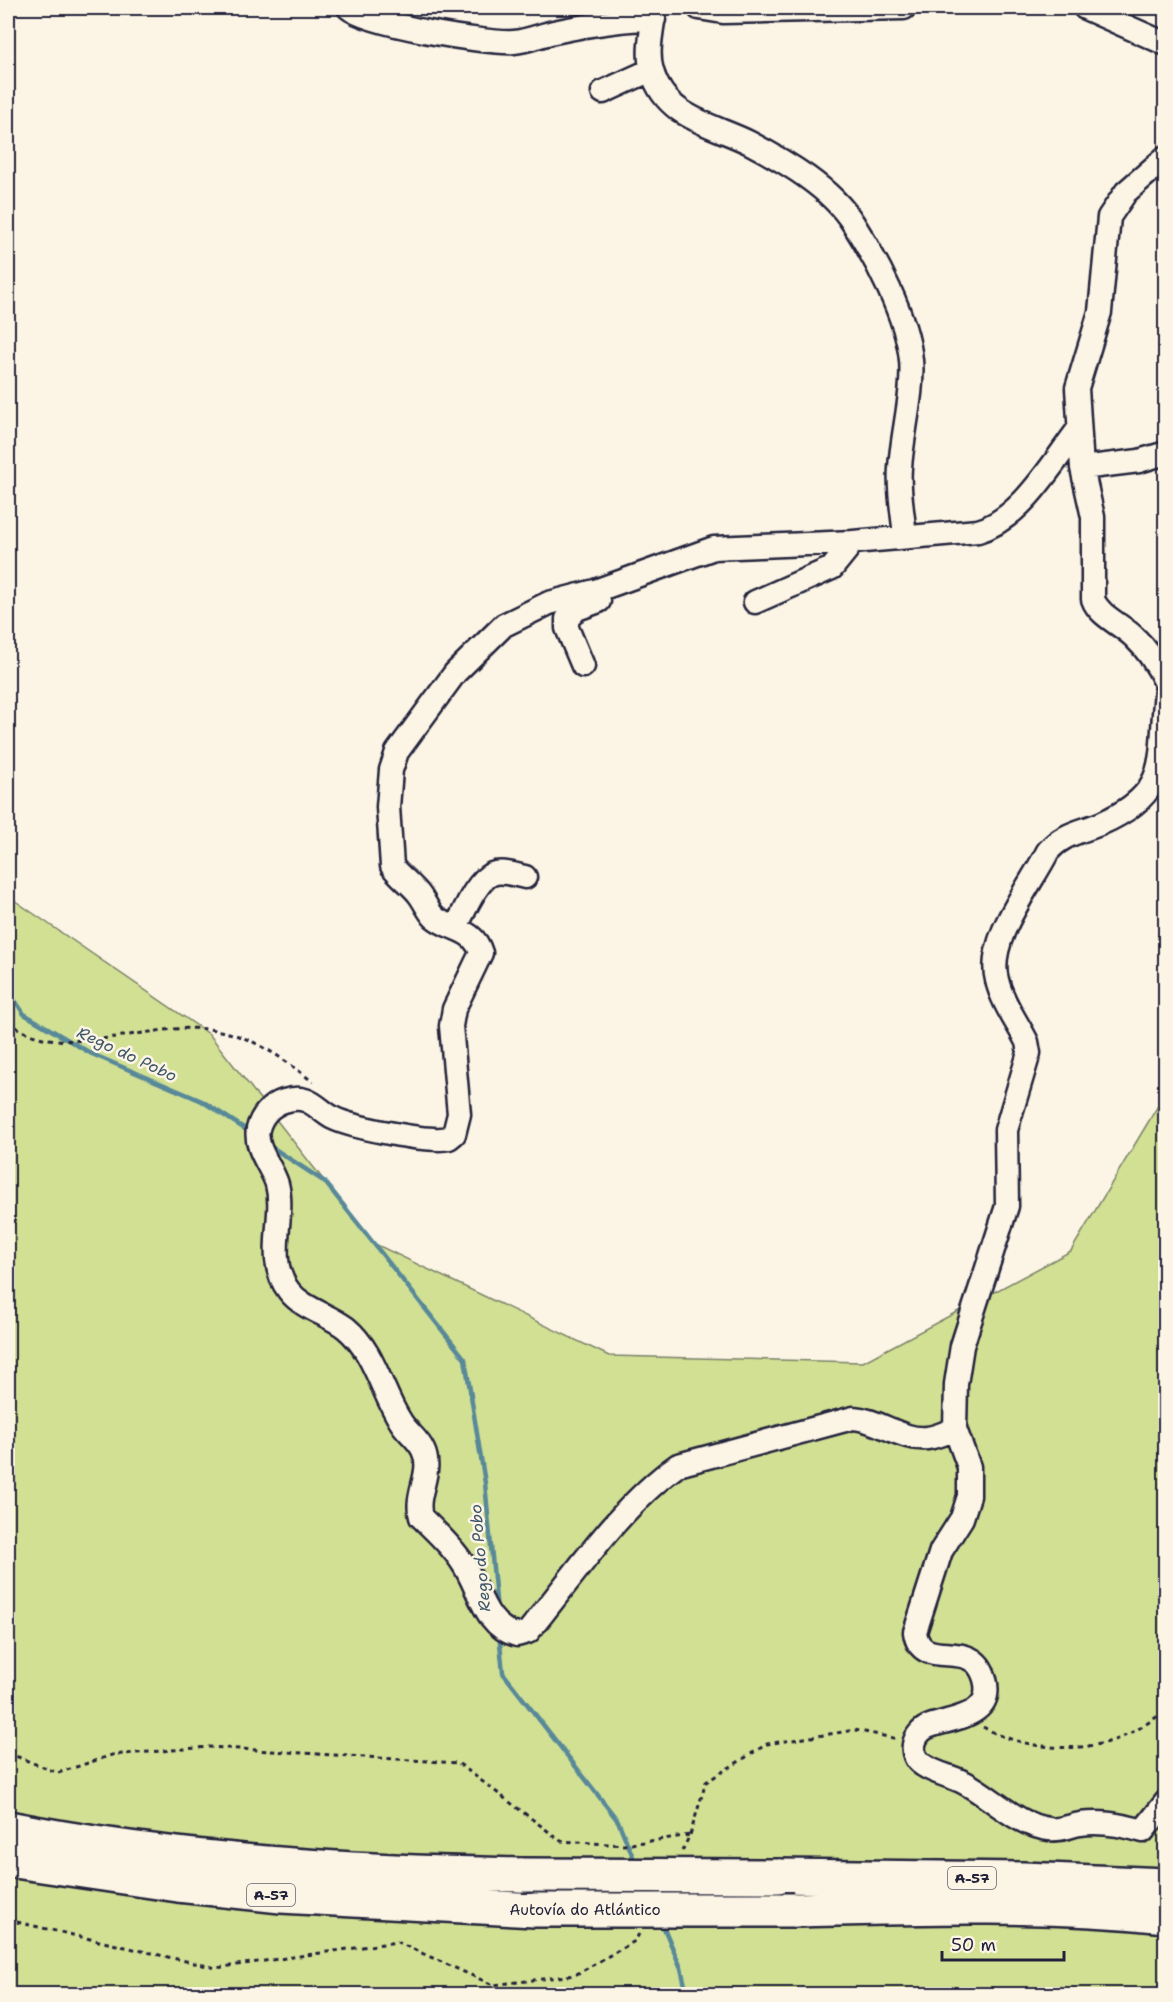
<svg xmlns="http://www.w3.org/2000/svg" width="1173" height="2002" viewBox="0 0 1173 2002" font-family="'Shantell Sans',sans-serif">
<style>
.green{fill:#d2e094;stroke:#7a8168;stroke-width:1.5}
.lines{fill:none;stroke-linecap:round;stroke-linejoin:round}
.stream{stroke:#598999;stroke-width:4.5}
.minor-casing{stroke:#22223b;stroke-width:27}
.highway-casing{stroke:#22223b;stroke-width:38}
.path{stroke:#22223b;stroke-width:3;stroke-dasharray:4.5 4.5;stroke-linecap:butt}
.minor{stroke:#fcf5e5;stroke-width:22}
.highway{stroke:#fcf5e5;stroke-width:33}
.highway-bridge-casing{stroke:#22223b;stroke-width:38;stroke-linecap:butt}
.highway-bridge{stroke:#fcf5e5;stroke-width:33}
.labels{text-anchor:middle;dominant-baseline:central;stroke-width:5;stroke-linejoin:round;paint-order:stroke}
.shield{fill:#fcf5e5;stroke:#63616e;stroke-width:1.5}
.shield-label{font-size:14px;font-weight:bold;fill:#22223b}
.street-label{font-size:15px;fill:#22223b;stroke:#fcf5e5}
.water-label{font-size:16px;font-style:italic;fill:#3e566a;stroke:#fcf5e5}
</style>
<rect width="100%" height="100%" fill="#fcf5e5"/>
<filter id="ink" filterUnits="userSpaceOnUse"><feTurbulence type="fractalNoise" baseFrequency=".0167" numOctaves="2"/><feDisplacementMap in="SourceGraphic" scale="12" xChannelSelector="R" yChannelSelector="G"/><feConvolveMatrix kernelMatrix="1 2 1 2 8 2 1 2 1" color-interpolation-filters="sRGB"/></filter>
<g filter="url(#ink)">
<path class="green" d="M8 896 209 1034 373 1243 609 1356 863 1362 1071 1251 1165 1094V1994H8Z"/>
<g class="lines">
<path class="stream" d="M8 990 24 1014 92 1054 202 1101 245 1129
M270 1146 325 1182 465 1359 485 1483 497 1610
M499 1633 503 1673 618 1821 636 1864
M661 1921 681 1968 687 1994"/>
<g class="minor-casing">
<path id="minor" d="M349 8C367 24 486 44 514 42 527 41 541 35 554 32 587 25 620 19 654 19
M655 8C653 26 646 52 652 71 665 118 712 124 750 143 786 162 831 188 853 223 876 259 907 317 911 360 914 391 902 435 900 468 898 490 903 514 905 536
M699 8 723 12 904 8
M1085 8 1166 44
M603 92 651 70
M1166 157 1126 192 1109 217 1100 312 1077 388 1082 468 1093 517V599C1099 616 1121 624 1134 637 1147 649 1158 666 1166 683
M1078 430C1052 464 1020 520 978 531L853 542 714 548 595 591 549 603 504 625 455 673 397 752 391 770 388 807 392 866C399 876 410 883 418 893 424 900 428 911 434 917 451 931 474 928 481 953L454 1009 451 1026 459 1114 454 1134 449 1138C429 1143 351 1127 333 1118 316 1109 310 1093 284 1101 271 1105 261 1116 258 1129 254 1148 272 1167 277 1184 286 1218 264 1259 289 1291 303 1309 328 1314 346 1328 375 1352 381 1391 401 1422 407 1432 418 1439 423 1450 434 1472 414 1494 421 1517 435 1531 451 1545 462 1562 480 1588 483 1626 517 1635L528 1632C573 1577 620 1506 678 1465L853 1418C878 1419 902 1441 927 1438 937 1437 946 1432 955 1429L956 1384 962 1346 1007 1206 1006 1130 1029 1053 1027 1042C1017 1022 1002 1002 997 980 986 940 1030 887 1048 851 1063 834 1080 832 1100 824 1173 792 1158 759 1166 692
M1082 468 1139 461 1166 453
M755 602 832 568 853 542
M583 666 567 628V619L577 609 599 601
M456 927C464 912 476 881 492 874 502 870 515 875 525 877
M955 1429 969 1467V1496L962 1518 941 1551 915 1632C921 1674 973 1634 985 1679 995 1717 951 1718 930 1726 913 1732 907 1755 923 1765 936 1774 952 1776 965 1783 992 1797 1018 1826 1049 1829 1060 1831 1069 1826 1080 1824 1102 1821 1122 1825 1143 1831L1166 1802"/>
</g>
<g class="highway-casing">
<path id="highway" d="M8 1828C176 1861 350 1872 522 1875
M8 1860 178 1885 281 1896 535 1910
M778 1876 1023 1879 1166 1885
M793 1910C917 1907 1042 1903 1166 1916"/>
</g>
<path class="path" d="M8 1021C57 1064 148 1022 208 1029 250 1034 280 1056 313 1082
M983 1727C1022 1749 1080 1755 1122 1737 1137 1731 1152 1720 1166 1711
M8 1753 58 1773 112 1755 209 1747 458 1763 561 1841 624 1845 690 1835
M682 1851 690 1835 706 1782 767 1744 855 1730 898 1739
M8 1920 216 1968 397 1942 493 1985 575 1975 635 1941 639 1934"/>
<use href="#minor" class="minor"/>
<use href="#highway" class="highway"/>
<g class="highway-bridge-casing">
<path id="highway-bridge" d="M522 1875 778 1876
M535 1910H793"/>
</g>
<use href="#highway-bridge" class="highway-bridge"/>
</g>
</g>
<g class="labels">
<g class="shield">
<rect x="948" y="1867" width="48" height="22" rx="4.5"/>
<rect x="247" y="1884" width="48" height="22" rx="4.5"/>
</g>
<g class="shield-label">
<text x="972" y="1878">A-57</text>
<text x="271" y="1895">A-57</text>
</g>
<g class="street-label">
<text x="585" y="1910">Autovía do Atlántico</text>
</g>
<g class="water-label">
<text transform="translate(127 1054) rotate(25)">Rego do Pobo</text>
<text transform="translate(480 1558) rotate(-95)">Rego do Pobo</text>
</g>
</g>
<rect width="1173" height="2002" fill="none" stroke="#fcf5e5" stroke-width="30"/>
<rect x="15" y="15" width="1143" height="1972" fill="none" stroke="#22223b" stroke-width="2" filter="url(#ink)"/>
<path d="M942 1951v9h122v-9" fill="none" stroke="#22223b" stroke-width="3"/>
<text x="951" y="1951" font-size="18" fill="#22223b" stroke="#fcf5e5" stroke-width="4.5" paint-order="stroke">50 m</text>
</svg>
